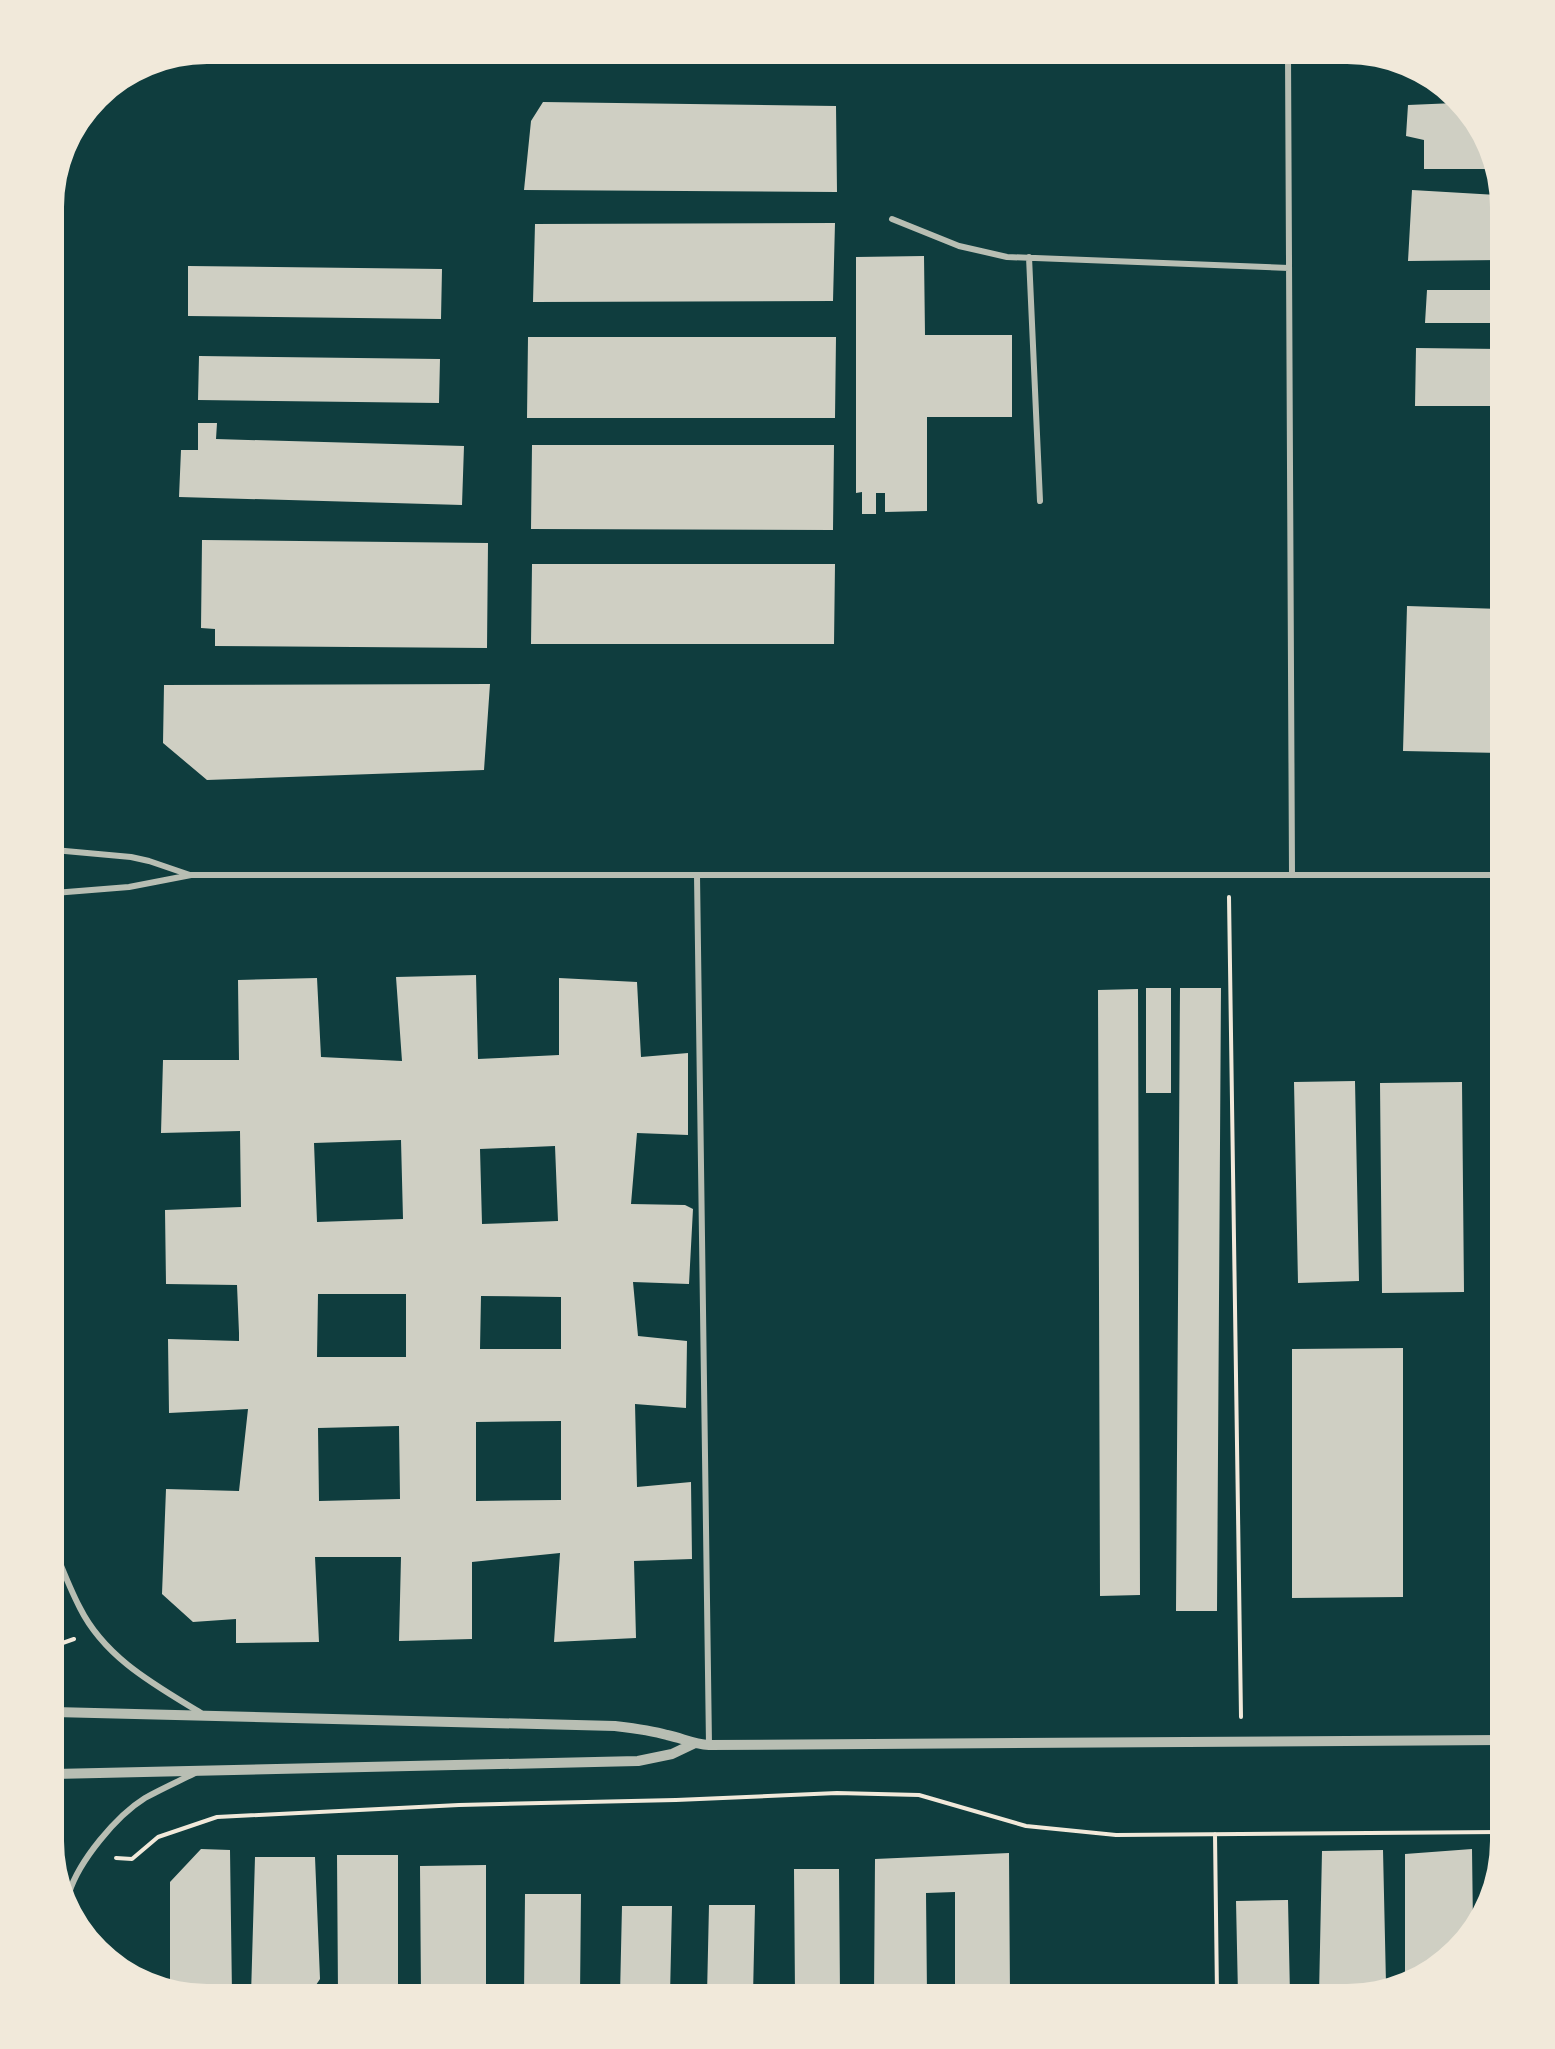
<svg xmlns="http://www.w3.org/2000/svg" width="1555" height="2049" viewBox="0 0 1555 2049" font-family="'Crimson Pro',serif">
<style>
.building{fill:#cfcfc3;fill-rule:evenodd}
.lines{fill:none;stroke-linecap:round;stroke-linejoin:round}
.path{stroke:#f1e9da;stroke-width:4}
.minor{stroke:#b8beb3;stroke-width:6}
.tertiary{stroke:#b8beb3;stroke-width:10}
</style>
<rect width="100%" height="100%" fill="#0f3d3e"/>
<path class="building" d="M467 54H495V57L467 56Z
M543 102 836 106 837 192 524 190 531 121Z
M1455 103 1475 122 1490 169H1424V140L1406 136 1408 105Z
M1412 190 1497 195 1501 207V260L1408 261Z
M835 223 833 301 533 302 535 224Z
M924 256 925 335H1012V417H927V511L885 512V493H876V514H862V492L856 493V257Z
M188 266 442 269 441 319 188 316Z
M1427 290H1501V323H1425Z
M528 337H836L835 418H527Z
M1416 348 1501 349V406H1415Z
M199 356 440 359 439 403 198 400Z
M198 423H217L216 439 464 446 462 505 179 497 181 450H198Z
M532 445H834L833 530 531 529Z
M202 540 488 543 487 648 215 646V629L201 628Z
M532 564H835L834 644H531Z
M1407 606 1501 609 1499 704H1501V753L1403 751Z
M490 684 484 770 207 780 163 743 164 685Z
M476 975 478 1059 559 1055V978L637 982 641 1057 688 1053V1135L637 1133 631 1204 685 1205 693 1209 689 1284 633 1282 638 1336 687 1341 686 1408 635 1404 637 1487 691 1482 692 1559 634 1561 636 1638 554 1642 560 1553 472 1562V1639L399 1641 401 1557H315L319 1642 236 1643V1619L193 1622 162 1594 166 1489 239 1491 248 1409 169 1413 168 1339 239 1341V1333L237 1285 166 1284 165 1210 241 1207 240 1131 161 1133 163 1060H239L238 980 317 978 321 1057 402 1061 396 977ZM401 1140 403 1219 317 1222 314 1143ZM555 1146 558 1221 482 1224 480 1149ZM318 1294H406V1357H317ZM481 1296 561 1297V1349H480ZM561 1421V1500L476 1501V1422ZM399 1426 400 1499 319 1501 318 1428Z
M1146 988H1171V1093H1146Z
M1180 988H1221L1217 1611H1176Z
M1138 989 1140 1595 1100 1596 1098 990Z
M1355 1081 1359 1281 1298 1283 1294 1082Z
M1462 1082 1464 1292 1382 1293 1380 1083Z
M1403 1348V1597L1292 1598V1349Z
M201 1849 230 1850 232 1995H207L170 1985V1882Z
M1472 1849 1473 1926 1433 1969 1405 1978V1854Z
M1383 1850 1386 1984 1348 1995H1319L1322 1851Z
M1009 1853 1010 1995H955V1892L926 1893 927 1995H874L875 1859Z
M337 1855H398V1995H338Z
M255 1857H315L320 1979 312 1991V1995H251Z
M486 1865V1995H421L420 1866Z
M794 1869H839L840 1995H795Z
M525 1894H581L580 1995H524Z
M1288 1900 1290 1995H1238L1236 1901Z
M709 1905H755L753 1995H707Z
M622 1906H672L670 1995H620Z"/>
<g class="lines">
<path class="path" d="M1229 897 1241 1717
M54 1646 74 1639
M1215 1834 1217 1995
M116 1858 132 1859 158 1837 217 1817 459 1805 676 1800 837 1793 919 1795 1026 1826 1116 1835 1501 1832"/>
<path class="minor" d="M1288 54 1292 875
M892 219 959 246 1007 257 1289 268
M1029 257 1040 501
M54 850 131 857 149 861 190 875
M697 875 709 1745
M54 893 129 887 191 875H1501
M54 1548C62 1568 70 1589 80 1608 105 1658 155 1685 201 1713
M69 1893C79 1861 116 1816 145 1798 161 1789 179 1781 195 1773"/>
<path class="tertiary" d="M54 1712 615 1726C632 1728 650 1730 667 1735 682 1738 693 1744 709 1745L1501 1740
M54 1774 638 1761 672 1754 693 1744"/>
</g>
<path d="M0 0H1555V2049H0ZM207 64H1347A143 143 0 0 1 1490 207V1841A143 143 0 0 1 1347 1984H207A143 143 0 0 1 64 1841V207A143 143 0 0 1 207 64Z" fill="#f1e9da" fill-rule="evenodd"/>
</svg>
